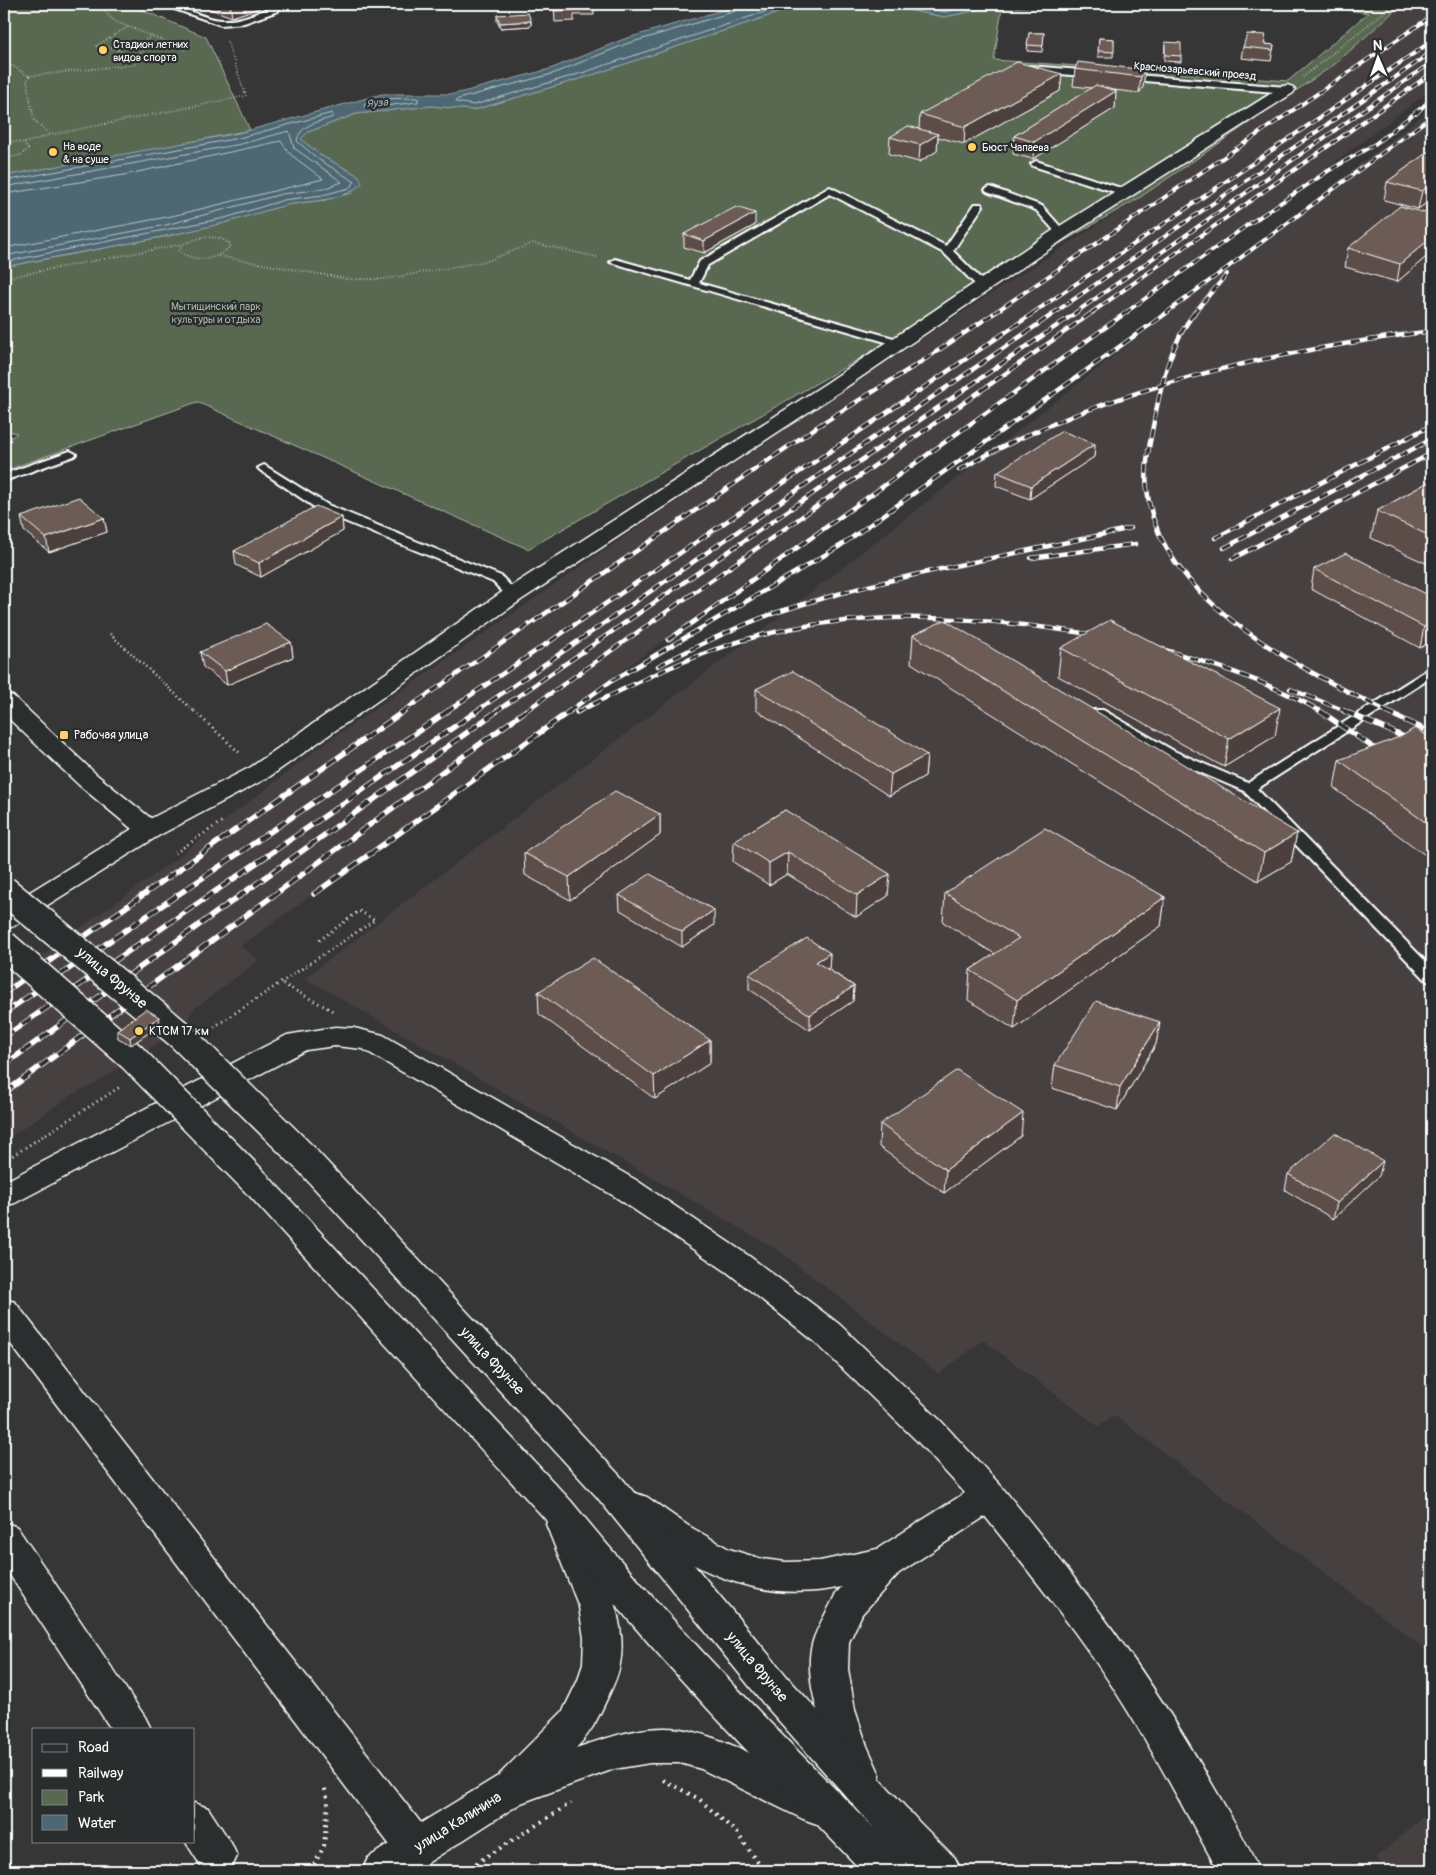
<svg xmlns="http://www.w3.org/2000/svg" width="1436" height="1875" viewBox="0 0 1436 1875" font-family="Pangolin,sans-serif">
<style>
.built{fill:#47413f}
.green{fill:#596851;stroke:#acb4a8}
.water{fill:#4e6873;stroke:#95a4ab}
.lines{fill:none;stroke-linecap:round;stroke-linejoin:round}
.shore{stroke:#b8c3c7;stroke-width:1}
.service-casing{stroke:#fff;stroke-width:4}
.minor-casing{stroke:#fff;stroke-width:3}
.tertiary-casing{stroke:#fff;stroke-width:3}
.secondary-casing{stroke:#fff;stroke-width:3}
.path-far3{stroke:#fff;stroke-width:2;stroke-dasharray:0.5 2.5;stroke-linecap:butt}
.path-far2{stroke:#fff;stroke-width:2.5;stroke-dasharray:1 3;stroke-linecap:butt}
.path-far1{stroke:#fff;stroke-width:3;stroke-dasharray:1 4;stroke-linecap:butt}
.path{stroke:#fff;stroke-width:4;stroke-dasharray:2 5;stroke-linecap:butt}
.service{fill:#2a2d2e;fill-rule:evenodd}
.minor{fill:#2a2d2e;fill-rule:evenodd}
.tertiary{fill:#2a2d2e;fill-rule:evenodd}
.secondary{fill:#2a2d2e;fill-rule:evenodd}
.rail-far2-casing{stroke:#fff;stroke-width:4}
.rail-far1-casing{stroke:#fff;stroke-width:4.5}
.rail-casing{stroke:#fff;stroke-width:5.5}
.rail-far2{stroke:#2a2d2e;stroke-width:2.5;stroke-dasharray:7;stroke-linecap:butt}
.rail-far1{stroke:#2a2d2e;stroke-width:3;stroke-dasharray:9;stroke-linecap:butt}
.rail{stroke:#2a2d2e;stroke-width:4;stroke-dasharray:11;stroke-linecap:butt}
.secondary-bridge-casing{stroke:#fff;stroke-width:31;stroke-linecap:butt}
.secondary-bridge{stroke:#2a2d2e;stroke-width:28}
.wall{fill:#5d4e49;stroke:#fff}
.shaded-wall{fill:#4c403c;stroke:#fff}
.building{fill:#6c5b55;stroke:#fff}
.poi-dot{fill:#ffd166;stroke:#2a2d2e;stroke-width:2}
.labels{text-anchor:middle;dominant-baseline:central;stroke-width:4.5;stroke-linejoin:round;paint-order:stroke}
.far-poi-label{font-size:11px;fill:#fff;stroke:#2a2d2e;text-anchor:start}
.far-street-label{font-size:11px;fill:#fff;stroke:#2a2d2e}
.far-water-label{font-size:11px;font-style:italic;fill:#a6b4b9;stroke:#2a2d2e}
.far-park-label{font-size:11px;fill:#acb4a8;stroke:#2a2d2e}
.poi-label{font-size:12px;fill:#fff;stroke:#2a2d2e;text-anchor:start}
.near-street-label{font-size:15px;fill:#fff;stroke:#2a2d2e}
</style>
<rect width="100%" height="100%" fill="#373636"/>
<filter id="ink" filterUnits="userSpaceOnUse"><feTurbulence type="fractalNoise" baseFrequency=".02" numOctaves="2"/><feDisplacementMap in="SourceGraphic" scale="10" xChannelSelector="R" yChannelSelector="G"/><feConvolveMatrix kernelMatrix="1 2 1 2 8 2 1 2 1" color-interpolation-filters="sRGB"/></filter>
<g filter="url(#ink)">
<path class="built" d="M1402 4H1432V90L1429 91 1266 215 699 615 241 946 259 960 194 1009 182 1028 89 1087 78 1091 4 1141V983L172 862 317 749 753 448 1139 198 1335 64Z
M1432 108V1654L1114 1415 1098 1426 983 1340 939 1374 778 1250 305 978 752 638Z
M1432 1808V1871H1391L1376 1858Z"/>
<path class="green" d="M4 4H128L206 37 250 130 120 156 4 176Z
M804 4H875L945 17 1004 4H1071L1002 8 994 60 1288 81 1368 13 1312 4H1402L1335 64 1139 198 528 549 197 402 4 471V443L17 433 4 430V267L168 236 227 222 285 205 325 200 352 193 359 176 320 155 301 139 308 132 356 114 431 106 474 110 586 77Z"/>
<path class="water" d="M743 4H804L586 77 474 110 431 106 356 114 308 132 301 139 320 155 359 176 362 183C341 204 310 199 283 206 263 211 244 218 224 223 152 241 77 252 4 267V176L239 133 382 94H455L550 69 624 39Z
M875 4H1004L945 17Z"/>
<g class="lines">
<path class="shore" d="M740 4 736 11 626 44 552 74 458 99 456 102 474 105 585 72 788 4
M902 4 945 12 981 4
M414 98H418V102L367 108 364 106 366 103 382 99Z
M4 181 239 138 332 113 333 117C319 122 300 124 297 141L318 159 355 182 349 188 323 195 284 200 225 218 4 262
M4 187 241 144 289 131 294 148 342 182 323 189 282 194 166 225 4 256
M4 194 124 175 281 141 290 154 323 179 172 216 4 248"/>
<g class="service-casing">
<path id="service" d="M160 4C182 3 201 20 223 20 240 21 256 13 272 7L273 4H281L278 11 244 23 221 25Z
M1029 66 1094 71 1098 74 1094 77 1026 71 1025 69Z
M1124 74 1287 87 1291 90 1287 93 1121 79V75Z
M1036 161 1127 190 1129 192 1121 194 1033 166 1031 164Z
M830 187 946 246 975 204H981L983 206 953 251 989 287 980 289 944 253 830 194 708 265 699 283 904 341V345H896L610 262 615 259 690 280 700 261Z
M990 187 1042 206 1066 233 1058 235 1036 210 987 192 985 190Z
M70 451 76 454 74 456 4 481V474Z
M264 465 328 505 501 576 519 595 517 598H509L493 582 320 511 260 470 258 468Z
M1432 667V677L1257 789 1432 968V982L1427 981 1244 791 1164 757 1091 713 1093 710H1103L1174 751 1248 783Z"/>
</g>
<g class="minor-casing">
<path id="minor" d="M1287 85 1293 87 1295 90 1293 93 1067 237 839 392 521 600 269 777 158 836 149 838 140 836 136 830 140 824 251 767 505 590 825 384 1055 229 1281 87Z
M989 1482 1001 1486C1079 1581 1152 1677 1212 1784 1228 1812 1247 1841 1259 1871H1218C1184 1809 1151 1746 1112 1686 1071 1623 1023 1565 977 1506L972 1496 977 1486Z
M4 1522 17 1527 145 1717 151 1729H111L4 1566Z
M194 1803 208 1808 231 1843 237 1856 231 1869 225 1871 203 1869 185 1841H194Z"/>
</g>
<g class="tertiary-casing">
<path id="tertiary" d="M335 1027 354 1028 383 1035 636 1180 749 1256 839 1324 941 1421 1001 1486 1006 1496 1001 1506 899 1573 862 1614 849 1642 848 1669 855 1710 867 1746 880 1775 875 1787 861 1793 847 1787C830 1750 800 1682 813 1641 818 1625 829 1609 836 1593L842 1587C771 1602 712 1581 654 1540 640 1530 625 1522 617 1507L623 1497 635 1493 647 1497 687 1525 729 1549 762 1559 786 1562 820 1561 877 1549 965 1493 917 1441 815 1342 727 1272 614 1196 363 1049 335 1046 306 1050 15 1203 4 1206V1182L287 1035Z
M4 1299 15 1302 421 1823 498 1776 563 1711 578 1680 583 1663 584 1638 579 1607 546 1524 552 1514 564 1509 576 1514 582 1524C599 1566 629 1617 620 1664 618 1677 611 1690 605 1703 597 1720 590 1734 576 1748 609 1737 645 1724 680 1729 725 1736 789 1773 831 1793L837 1806 831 1819 817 1824 803 1819 701 1769 680 1763H650L614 1769 521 1803 415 1871H362L368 1858 389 1844 4 1335Z"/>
</g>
<g class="secondary-casing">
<path id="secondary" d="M4 694 13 696 97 775 158 824 162 830 158 836 14 926 4 929V908L132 829 79 785 4 714Z
M305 1147 316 1150 621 1477 789 1679 920 1823 955 1858 961 1871H914L905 1862 909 1871H862C753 1758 644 1645 547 1521L245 1191 241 1183 245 1175 256 1172 267 1175 571 1501C665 1617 769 1723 874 1828L763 1703 597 1497 294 1166 290 1158 294 1150Z"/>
</g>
<path class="path-far3" d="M98 4 114 21 186 50
M141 43 151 36
M140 44 150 47 135 55 117 51 124 45Z
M96 46 128 27
M96 46 119 49
M4 61 29 76 139 64 136 55
M29 76 27 83 34 120 50 135 246 96 226 39
M1303 77 1394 4
M4 140 24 143 28 149 21 155 4 159
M25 143 50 135
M203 237 219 238 229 243 230 246C218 261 194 263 179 251L183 244Z
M218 256 347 279H385L487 261 533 243 597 257
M4 278 183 244"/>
<path class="path-far2" d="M110 634 195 712"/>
<path class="path-far1" d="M194 711 241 754
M175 853 224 820
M283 984 333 1011
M214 1027 375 920 359 911 317 942
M4 1161 120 1087"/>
<path class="path" d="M663 1780 699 1799 737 1833 764 1871
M311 1871 324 1846 328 1802 324 1785
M464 1871 571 1803"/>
<use href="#service" class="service"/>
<use href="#minor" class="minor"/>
<use href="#tertiary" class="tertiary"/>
<use href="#secondary" class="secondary"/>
<g class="rail-far2-casing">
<path id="rail-far2" d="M1416 114 1432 97
M994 313 1432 16
M1033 313 1432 41
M1054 313 1432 52
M1075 313 1432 62
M1091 313 1432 73
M1125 313 1246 226 1328 171 1375 144 1421 108
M1166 313 1432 116
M1194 313 1227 274"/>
</g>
<g class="rail-far1-casing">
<path id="rail-far1" d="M1195 312C1170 344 1162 381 1154 421 1150 443 1144 466 1147 489 1158 600 1299 667 1388 712
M959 470C1103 388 1269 352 1432 331
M1215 538 1432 425
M1224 548 1432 439
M1031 558 1136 544
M1232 559 1432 453
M668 640 1127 312
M1155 647C1213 664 1270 682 1322 712
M658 666C695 647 733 628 772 614 889 575 1011 556 1131 528
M1290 689 1348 712
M402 712 821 424 921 362 996 312
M446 712 1035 312
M475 712 1056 312
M495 712 1077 312
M524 712 1093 312
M568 712 610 682 840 546 1168 312
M577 712C634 684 690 655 751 638 867 606 985 617 1101 636"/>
</g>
<g class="rail-casing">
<path id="rail" d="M1320 711 1384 755
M1344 711 1432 749
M1385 711 1432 733
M577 712 579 711
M314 894 570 711
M4 993 404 711
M4 1013 448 711
M4 1037 477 711
M4 1065 497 711
M4 1093 525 711"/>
</g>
<use href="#rail-far2" class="rail-far2"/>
<use href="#rail-far1" class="rail-far1"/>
<use href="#rail" class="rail"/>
<g class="secondary-bridge-casing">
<path id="secondary-bridge" d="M4 890 180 1035 305 1158
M4 945 132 1057 256 1183"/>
</g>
<use href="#secondary-bridge" class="secondary-bridge"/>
</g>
<path class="wall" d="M196 4H262V7L232 17Z
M554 4H594V15H574V21L555 22Z
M497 15 531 21V26L500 28 497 21Z
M1029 33H1044L1042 52 1027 51Z
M1099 38 1114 39 1113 57H1098Z
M1165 42 1181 56V62L1164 61Z
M1265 44 1274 45 1271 61 1241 58 1243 47Z
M1075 69 1145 70 1143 87 1139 93 1114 90 1116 91 1115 108 1033 159 1013 154 1014 136 1092 88 1073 86Z
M1062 74 1060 91 964 144 938 137 937 151 919 162 889 154 890 137 919 128 920 114Z
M1432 149V199L1418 209 1384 200 1387 182Z
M1432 215V252L1397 282 1345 267 1348 248Z
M755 225 704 253 684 247V234Z
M1095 444 1094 457 1030 499 996 486 997 472Z
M1432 480V566L1371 538 1377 511Z
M21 517 104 518 107 532 49 552 24 531Z
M342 517 343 531 261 577 236 565 234 551Z
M1314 569 1432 597 1420 648 1311 589Z
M913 635 1297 833 1291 862 1258 881 911 663Z
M291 642 293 657 227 685 203 667 200 652Z
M1061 648 1275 736 1224 767 1058 676Z
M756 689 927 755 925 776 889 796 756 710Z
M1432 739V860L1334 788 1339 760Z
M785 810 888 896 856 917 787 874 769 885 733 862 734 841Z
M660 814V835L570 900 525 875 524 853Z
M945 893 1165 897 1161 926 1014 1029 968 1000 970 970 995 954 943 922Z
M619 895 714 925 682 947 620 910Z
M830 953 829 968 828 969 854 986 853 1001 810 1030 749 989V974Z
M538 992 710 1040V1063L655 1099 539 1014Z
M159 1017 160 1025 131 1045 118 1038 117 1030Z
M1160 1022 1156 1044 1117 1110 1052 1088 1055 1065Z
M880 1124 1021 1136 944 1193 879 1147Z
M1288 1174 1379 1176 1333 1219 1285 1190Z"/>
<path class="shaded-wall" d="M230 4H262V7L232 17Z
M531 21V26L500 28V23Z
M1145 70 1143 87 1139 93 1141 77Z
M1062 74 1060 91 964 144 965 127Z
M1116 91 1115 108 1033 159 1034 142Z
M938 134 937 151 919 162 920 145Z
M1432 183V199L1418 209 1422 191Z
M755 213V225L704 253V241Z
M1432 237V252L1397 282 1400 264Z
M1095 444 1094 457 1030 499 1031 486Z
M342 517 343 531 261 577 259 563Z
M104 518 107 532 49 552 46 538Z
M1432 622V641L1420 648 1424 627Z
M291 642 293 657 227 685 225 671Z
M1280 708 1275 736 1224 767 1229 739Z
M927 755 925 776 889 796 891 774Z
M660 814V835L570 900 569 877Z
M1297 833 1291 862 1258 881 1264 853Z
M788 852 787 874 769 885V863Z
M890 874 888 896 856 917 857 895Z
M1165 897 1161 926 1014 1029 1017 1000Z
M714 910V925L682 947V932Z
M830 953 829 968 816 977V962Z
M854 986 853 1001 810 1030V1015Z
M159 1017 160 1025 131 1045 130 1038Z
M1160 1022 1156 1044 1117 1110 1120 1087Z
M710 1040V1063L655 1099 654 1076Z
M1023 1113 1021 1136 944 1193 946 1170Z
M1383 1161 1379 1176 1333 1219 1337 1203Z
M13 1867 15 1871H7Z"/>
<path class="building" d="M554 4H589H574V10L554 11Z
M528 13 531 21 500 23 497 15Z
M1029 33H1044L1043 46 1027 45Z
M1247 34 1266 35 1264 44 1274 45 1273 50 1243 47Z
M1099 38 1114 39V52L1098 51Z
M1165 42 1181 43V56L1165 55Z
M1017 62 1062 74 965 127 920 114Z
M1078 62 1145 70 1141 77 1075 69Z
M1096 85 1116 91 1034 142 1014 136Z
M908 126 938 134 920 145 890 137Z
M1432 149V183L1422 191 1387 182Z
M1400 206 1432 215V237L1400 264 1348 248Z
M736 207 755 213 704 241 684 234Z
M1062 431 1095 444 1031 486 997 472Z
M1432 480V537L1377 511Z
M79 497 104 518 46 538 21 517Z
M316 506 342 517 259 563 234 551Z
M1346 553 1432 597V622L1424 627 1314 569Z
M945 620 1297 833 1264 853 913 635Z
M1110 620 1280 708 1229 739 1061 648Z
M266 624 291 642 225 671 200 652Z
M793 671 927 755 891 774 756 689Z
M1415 728 1432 739V827L1339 760 1402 736Z
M615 791 660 814 569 877 524 853Z
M785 810 890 874 857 895 788 852 769 863 734 841Z
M1045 828 1165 897 1017 1000 970 970 1019 938 945 893Z
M650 874 714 910 682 932 619 895Z
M807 938 830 953 816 962 854 986 810 1015 749 974Z
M593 958 710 1040 654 1076 538 992Z
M1096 1001 1160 1022 1120 1087 1055 1065Z
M146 1009 159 1017 130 1038 117 1030Z
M957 1070 1023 1113 946 1170 880 1124Z
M1335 1133 1383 1161 1337 1203 1288 1174Z
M4 1852 13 1867 7 1871H4Z"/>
</g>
<g class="poi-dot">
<circle cx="103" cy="50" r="5"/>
<circle cx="972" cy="147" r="5"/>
<circle cx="53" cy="152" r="5"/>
<rect x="59" y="730" width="10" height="10" rx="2.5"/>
<circle cx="139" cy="1031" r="5"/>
</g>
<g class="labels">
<g class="far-poi-label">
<text x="113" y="44">Стадион летних<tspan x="113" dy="13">видов спорта</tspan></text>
<text x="63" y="146">На воде<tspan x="63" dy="13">&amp; на суше</tspan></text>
<text x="982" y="147">Бюст Чапаева</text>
</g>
<g class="far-street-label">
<text transform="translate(1195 71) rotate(5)">Краснозарьевский проезд</text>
</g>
<g class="far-water-label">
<text transform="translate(377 103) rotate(-5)">Яуза</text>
</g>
<g class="far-park-label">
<text x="216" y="306">Мытищинский парк<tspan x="216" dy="13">культуры и отдыха</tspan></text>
</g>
<g class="poi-label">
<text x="74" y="735">Рабочая улица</text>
<text x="149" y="1031">КТСМ 17 км</text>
</g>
<g class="near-street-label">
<text transform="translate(112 978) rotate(40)">улица Фрунзе</text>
<text transform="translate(492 1361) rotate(47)">улица Фрунзе</text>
<text transform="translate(757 1667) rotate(50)">улица Фрунзе</text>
<text transform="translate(458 1822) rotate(-32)">улица Калинина</text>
</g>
</g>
<rect width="1436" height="1875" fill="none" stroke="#2a2d2e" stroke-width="20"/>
<rect x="10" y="10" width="1416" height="1855" fill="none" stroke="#fff" stroke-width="2" filter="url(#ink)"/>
<rect x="32" y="1728" width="162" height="115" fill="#2a2d2e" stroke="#7f8182"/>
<rect x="42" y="1744" width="25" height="8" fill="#2a2d2e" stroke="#7f8182"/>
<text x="78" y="1752" font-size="15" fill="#ffffff">Road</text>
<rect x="42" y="1769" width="25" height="8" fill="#ffffff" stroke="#7f8182"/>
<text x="78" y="1778" font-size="15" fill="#ffffff">Railway</text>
<rect x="42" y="1790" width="25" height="15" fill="#596851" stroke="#7f8182"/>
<text x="78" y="1802" font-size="15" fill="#ffffff">Park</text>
<rect x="42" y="1815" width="25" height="15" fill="#4e6873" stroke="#7f8182"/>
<text x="78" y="1828" font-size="15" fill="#ffffff">Water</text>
<g transform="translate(1378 58) rotate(358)" stroke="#2a2d2e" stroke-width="4" paint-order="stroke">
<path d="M0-4L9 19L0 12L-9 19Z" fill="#ffffff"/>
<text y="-8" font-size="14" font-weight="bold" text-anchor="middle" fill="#ffffff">N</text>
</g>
</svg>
